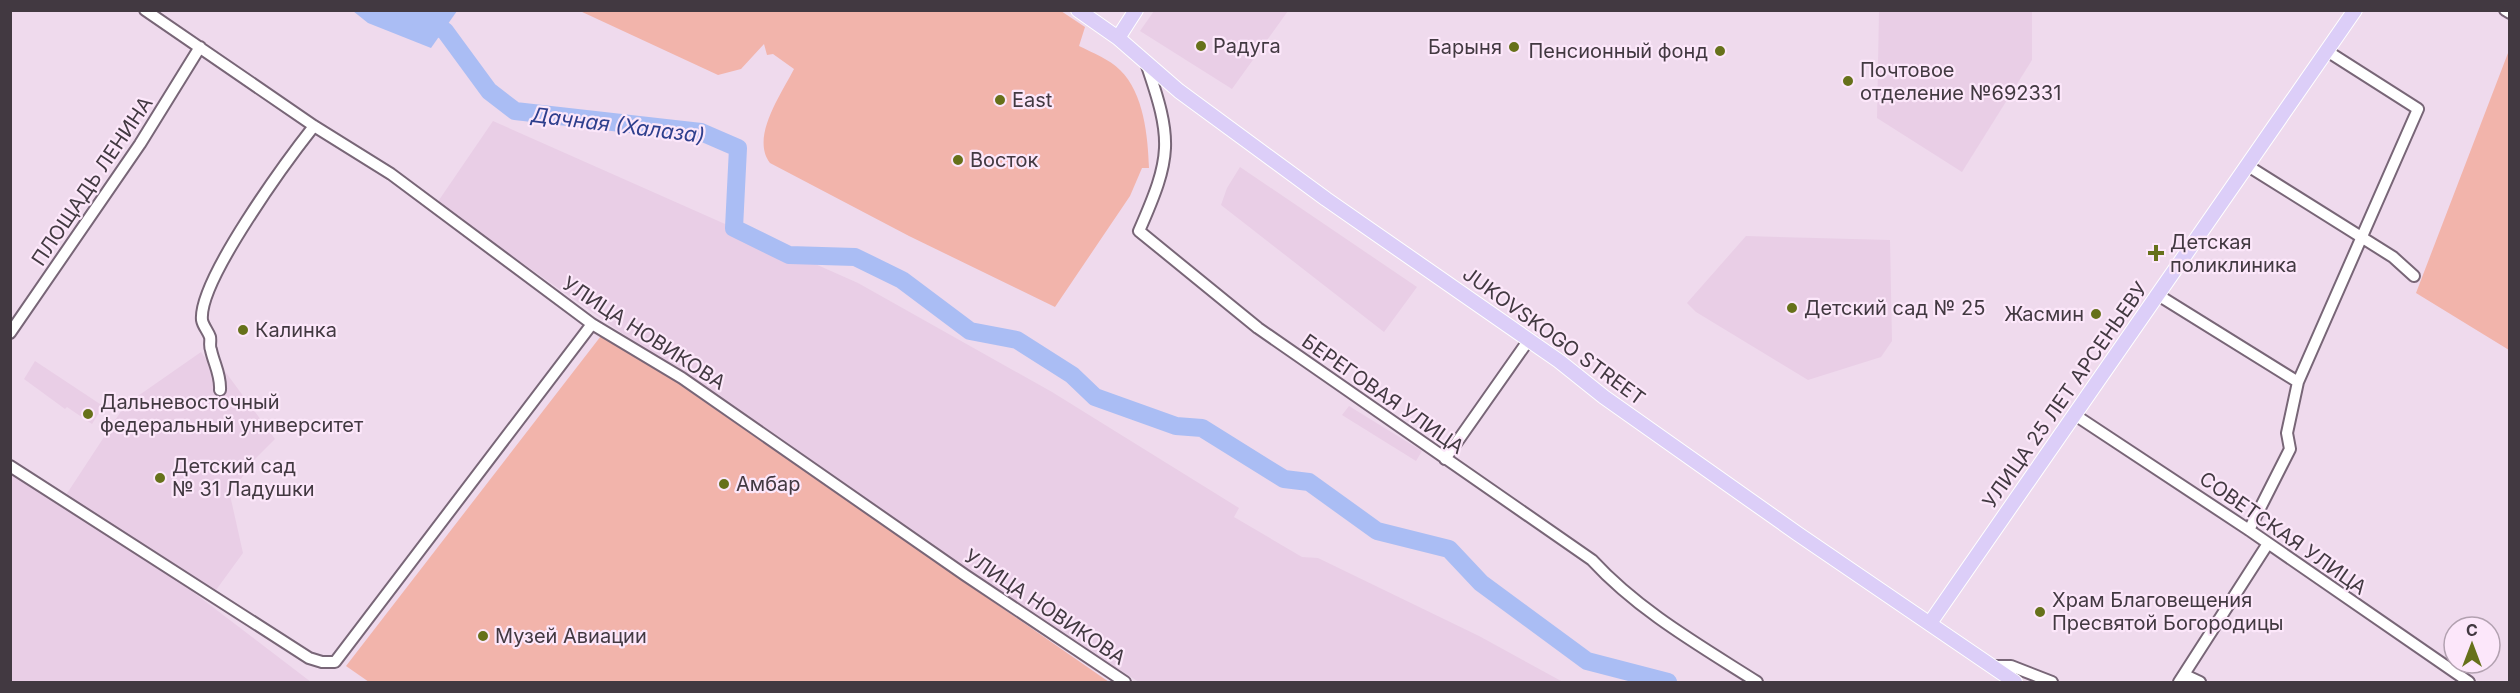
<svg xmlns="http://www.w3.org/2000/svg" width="2520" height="693" viewBox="0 0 2520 693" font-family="Inter,sans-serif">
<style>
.built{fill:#e9cee6}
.green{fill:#f2b4ab}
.water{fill:#aabdf4}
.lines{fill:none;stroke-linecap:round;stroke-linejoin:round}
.river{stroke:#aabdf4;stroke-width:18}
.minor-casing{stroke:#786677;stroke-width:14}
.major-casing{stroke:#fff;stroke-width:16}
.minor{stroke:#fff;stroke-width:10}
.major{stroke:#dccef8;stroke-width:14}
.poi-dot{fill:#66711a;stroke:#fce7fa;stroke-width:2}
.labels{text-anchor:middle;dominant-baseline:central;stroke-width:4.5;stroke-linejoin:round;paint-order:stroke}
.poi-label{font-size:20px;fill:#423941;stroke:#fce7fa;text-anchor:start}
.street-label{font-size:20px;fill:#423941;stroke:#fce7fa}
.water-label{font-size:21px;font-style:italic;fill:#2e3f8d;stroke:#fce7fa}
</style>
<rect width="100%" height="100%" fill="#efdaed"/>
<path class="built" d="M1154 11V10L1288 11 1232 89 1140 31Z
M1879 11H2032V60L1962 172 1877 118Z
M493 121 858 283 1052 392 1239 508 1234 517 1302 557 1318 558 1479 636 1563 682H1139L960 571 437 203Z
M1240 167 1417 287 1384 332 1221 205 1227 188Z
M1746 236 1890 240 1892 341 1881 357 1808 380 1696 312 1687 303Z
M201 352 217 374 224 370 275 439 254 460 230 495 243 553 216 590 66 495 125 405Z
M35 361 103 406 92 424 67 407 65 409 24 379Z
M1349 406 1422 451 1416 461 1342 415Z
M10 472 155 563 311 682H11Z"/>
<path class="green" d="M580 11H1061L1085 27 1079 46C1093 53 1109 59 1120 70 1144 93 1148 137 1149 168H1142L1130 196 1055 307 909 236 770 163C750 137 782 93 794 69L773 54 767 55 764 44 741 69 718 75Z
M2508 53 2510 54 2509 350 2416 293Z
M604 332 1109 682H369L346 666Z"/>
<path class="water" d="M353 11H457L431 48 368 23Z"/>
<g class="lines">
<path class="river" d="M403 10 445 31 489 91 515 111 701 132 738 148 734 228 789 255 855 257 902 280 970 331 1017 340 1072 375 1095 397 1176 426 1202 428 1284 479 1309 482 1377 531 1449 549 1481 583 1587 661 1668 682"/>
<g class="minor-casing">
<path id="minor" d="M145 10 314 126 391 174 592 324 682 378 965 575 1125 682
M2505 10 2510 13
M1146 63C1173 141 1172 156 1139 231L1258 328 1592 560C1639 611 1699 645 1757 682
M2248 166 2393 257 2414 276
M2158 295 2298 382
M10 333 140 144 200 47
M220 390C221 375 214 364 211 350 209 346 211 341 210 337 208 331 203 326 202 320 198 281 288 159 314 126
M2075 415 2249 530 2469 682
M1445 459 1528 341
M10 466 309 658 322 662H335L592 324
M2249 530 2290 449 2287 433 2298 382 2418 109 2327 51
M1992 666H2011L2052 682
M2185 675 2200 682
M2179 682 2267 545"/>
</g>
<g class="major-casing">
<path id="major" d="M1078 10 1118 38 1179 91 1326 199 1559 361 1604 397 1798 534 2015 682
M1118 38 1136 10
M1930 623 2355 10"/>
</g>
<use href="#minor" class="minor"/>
<use href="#major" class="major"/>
</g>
<g class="poi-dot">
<circle cx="1201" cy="46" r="6"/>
<circle cx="1514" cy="47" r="6"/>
<circle cx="1720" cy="51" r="6"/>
<circle cx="1848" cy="81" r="6"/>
<circle cx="1000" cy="100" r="6"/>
<circle cx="958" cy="160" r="6"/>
<path d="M2153 244h6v6h6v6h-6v6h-6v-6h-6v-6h6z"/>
<circle cx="1792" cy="308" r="6"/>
<circle cx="2096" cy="314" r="6"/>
<circle cx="243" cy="330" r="6"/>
<circle cx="88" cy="414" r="6"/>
<circle cx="160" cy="478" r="6"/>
<circle cx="724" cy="484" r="6"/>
<circle cx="2040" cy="612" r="6"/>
<circle cx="483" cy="636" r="6"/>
</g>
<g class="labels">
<g class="poi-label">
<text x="1213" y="46">Радуга</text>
<text x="1502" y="47" text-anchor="end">Барыня</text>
<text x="1708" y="51" text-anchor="end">Пенсионный фонд</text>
<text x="1860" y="70">Почтовое<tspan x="1860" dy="23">отделение №692331</tspan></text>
<text x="1012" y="100">East</text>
<text x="970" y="160">Восток</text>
<text x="2170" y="242">Детская<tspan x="2170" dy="23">поликлиника</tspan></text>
<text x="1804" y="308">Детский сад № 25</text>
<text x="2084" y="314" text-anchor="end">Жасмин</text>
<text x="255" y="330">Калинка</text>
<text x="100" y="402">Дальневосточный<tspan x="100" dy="23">федеральный университет</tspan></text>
<text x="172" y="466">Детский сад<tspan x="172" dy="23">№ 31 Ладушки</tspan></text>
<text x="736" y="484">Амбар</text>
<text x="2052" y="600">Храм Благовещения<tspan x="2052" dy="23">Пресвятой Богородицы</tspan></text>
<text x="495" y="636">Музей Авиации</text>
</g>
<g class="street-label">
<text transform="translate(92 181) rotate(-56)">ПЛОЩАДЬ ЛЕНИНА</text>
<text transform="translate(644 333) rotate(33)">УЛИЦА НОВИКОВА</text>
<text transform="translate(1554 336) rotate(36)">JUKOVSKOGO STREET</text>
<text transform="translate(1383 394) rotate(35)">БЕРЕГОВАЯ УЛИЦА</text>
<text transform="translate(2065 395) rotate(-55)">УЛИЦА 25 ЛЕТ АРСЕНЬЕВУ</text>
<text transform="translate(2283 533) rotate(35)">СОВЕТСКАЯ УЛИЦА</text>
<text transform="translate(1045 607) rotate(34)">УЛИЦА НОВИКОВА</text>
</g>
<g class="water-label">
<text transform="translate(618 125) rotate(7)">Дачная (Халаза)</text>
</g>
</g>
<rect width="2520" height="693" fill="none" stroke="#423941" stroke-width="24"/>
<g transform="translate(2472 645)"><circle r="28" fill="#fce7fa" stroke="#b2a1b0" stroke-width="1.5"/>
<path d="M0-4.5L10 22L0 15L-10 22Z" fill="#66711a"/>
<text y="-9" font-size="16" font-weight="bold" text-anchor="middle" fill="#423941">С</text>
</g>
</svg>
